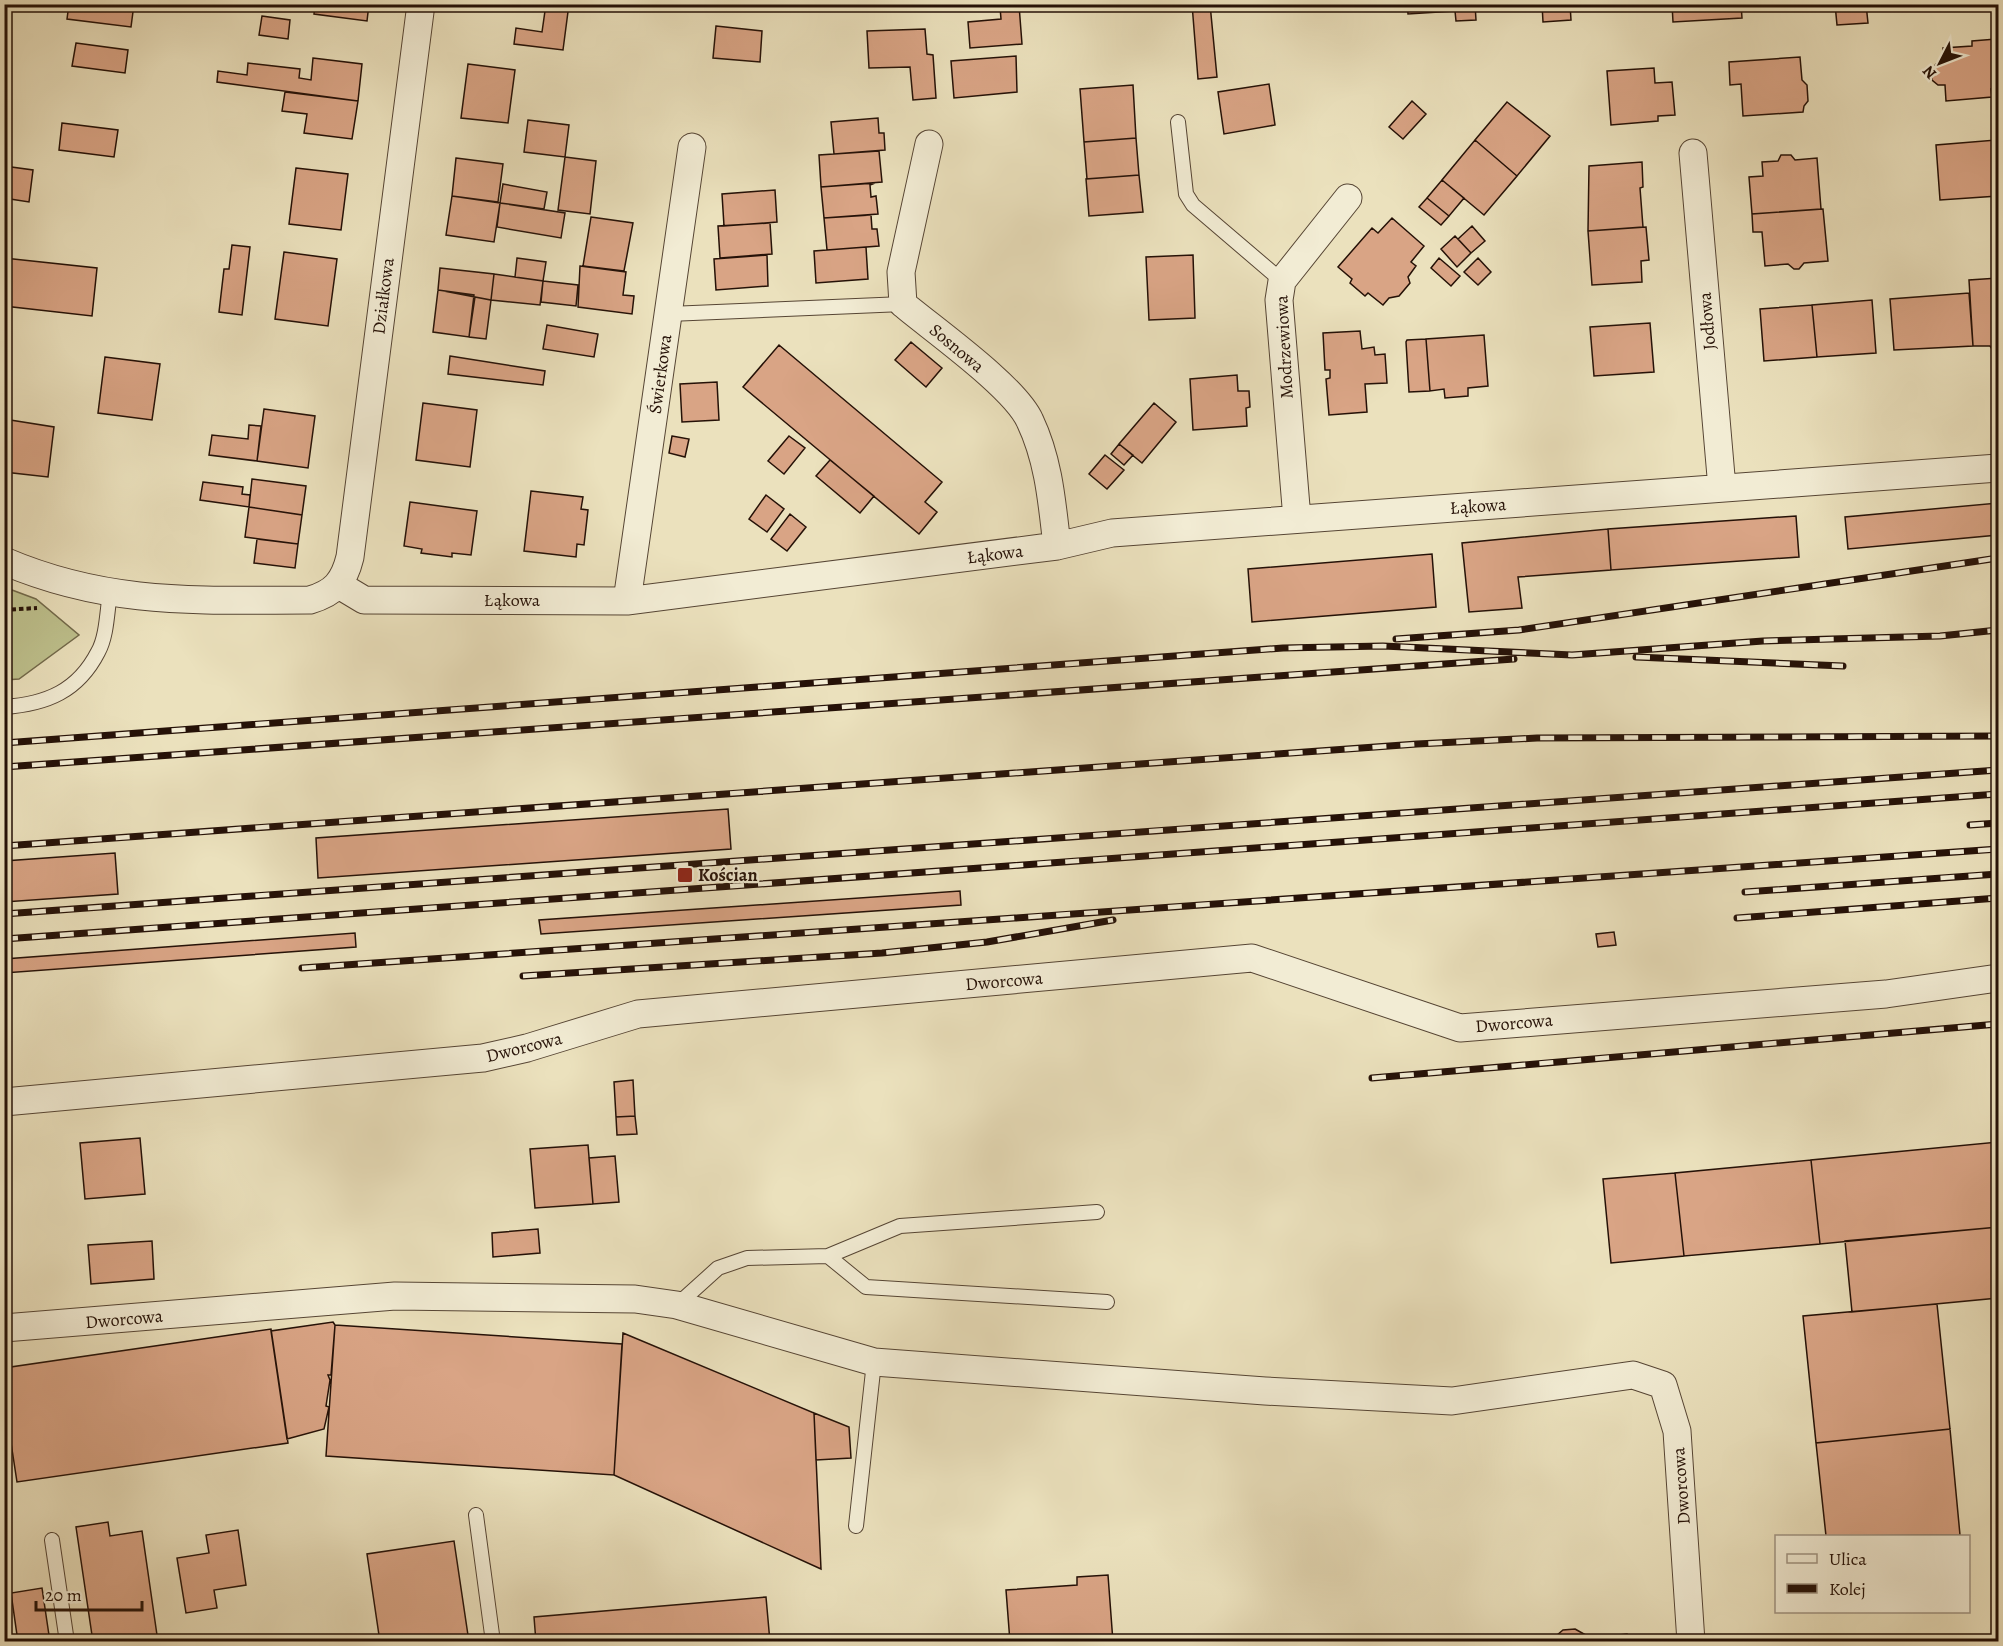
<svg xmlns="http://www.w3.org/2000/svg" width="2003" height="1646" viewBox="0 0 2003 1646" font-family="Alegreya,serif">
<style>
.green{fill:#bec18d;stroke:#72694a;stroke-width:1.5}
.building{fill:#d9a485;stroke:#251107;stroke-width:1.5}
.lines{fill:none;stroke-linecap:round;stroke-linejoin:round}
.service-casing{stroke:#564534;stroke-width:16}
.minor-casing{stroke:#564534;stroke-width:29}
.path{stroke:#251107;stroke-width:4;stroke-dasharray:4.5 3;stroke-linecap:butt}
.service{stroke:#f2ecd4;stroke-width:14}
.minor{stroke:#f2ecd4;stroke-width:27}
.rail-casing{stroke:#251107;stroke-width:7}
.rail{stroke:#f2ecd4;stroke-width:4.5;stroke-dasharray:14;stroke-linecap:butt}
.poi-dot{fill:#8f2418;stroke:#f2ecd4;stroke-width:2}
.labels{text-anchor:middle;dominant-baseline:central;stroke-width:4.5;stroke-linejoin:round;paint-order:stroke}
.street-label{font-size:18px;fill:#251107;stroke:#f2ecd4}
.poi-label{font-size:18px;font-weight:bold;fill:#251107;stroke:#f2ecd4;text-anchor:start}
</style>
<rect width="100%" height="100%" fill="#ebe1bd"/>
<filter id="stains"><feTurbulence type="fractalNoise" baseFrequency=".00333" numOctaves="4"/><feColorMatrix values="0 0 0 0 .2 0 0 0 0 .09 0 0 0 0 .02 0 0 0 .5 -.17"/></filter>
<radialGradient id="worn" r=".72"><stop offset=".6" stop-color="#630" stop-opacity="0"/><stop offset="1" stop-color="#630" stop-opacity=".3"/></radialGradient>
<path class="green" d="M4 587 36 599 79 635 19 679 5 680Z"/>
<path class="building" d="M69 4H134L131 27 67 19Z
M315 4H369L367 21 314 14Z
M546 4H569L563 50 514 44 516 28 542 32Z
M1192 4H1210L1217 77 1198 79Z
M1407 4H1475L1476 20 1456 21 1455 11 1408 14Z
M1542 4H1570L1571 20 1543 22Z
M1672 4H1741L1742 18 1673 22Z
M1835 4H1866L1868 23 1837 25Z
M1019 5 1022 44 970 48 968 22 1001 19 1000 7Z
M262 16 290 20 288 39 259 35Z
M716 26 762 31 760 62 713 58Z
M925 29 927 54 933 55 936 98 913 100 910 67 869 68 867 31Z
M1996 39 1998 44V88L1991 89 1992 97 1946 101 1945 85H1938L1932 80 1931 71 1936 64 1944 63 1943 48 1972 46V41Z
M76 43 128 50 125 73 72 66Z
M1016 56 1017 92 954 98 951 61Z
M1800 57 1802 80 1807 85 1808 101 1804 106 1803 112 1743 116 1741 84 1730 85 1729 62Z
M313 58 362 64 358 101 217 82 218 71 247 75 248 63 300 69 299 78 311 80Z
M468 64 515 70 508 123 461 118Z
M1654 68 1655 83 1672 82 1675 115 1658 116V121L1611 125 1607 71Z
M1269 84 1275 125 1224 134 1218 92Z
M1133 85 1136 138 1084 142 1080 89Z
M285 92 358 101 352 139 304 133 307 114 282 111Z
M1412 101 1426 114 1403 139 1389 127Z
M1507 102 1550 136 1517 176 1475 140Z
M878 118 879 133H884L885 150 834 154 831 122Z
M528 120 569 125 565 157 524 152Z
M62 123 118 130 114 157 59 150Z
M1136 138 1139 175 1087 179 1084 142Z
M1475 140 1517 176 1484 215 1442 180Z
M1996 140 1998 196 1940 200 1936 145Z
M879 151 882 182 821 187 819 155Z
M1781 155H1791L1795 160 1817 158 1821 209 1752 214 1749 177 1763 176 1762 162 1778 161Z
M565 157 596 161 590 214 558 210Z
M456 158 503 164 498 202 452 196Z
M1642 162 1643 187 1640 188 1643 227 1588 231 1589 166Z
M4 166 33 170 29 202 4 198Z
M296 168 348 174 341 230 289 224Z
M1139 175 1143 212 1089 216 1086 179Z
M1442 180 1464 198 1449 216 1427 198Z
M875 183 870 185 871 197 876 196 878 214 824 218 821 187Z
M503 184 547 192 544 209 500 203Z
M775 190 777 222 724 226 722 194Z
M452 196 500 203 494 242 446 235Z
M4 198 10 199 7 225H4Z
M1427 198 1449 216 1441 225 1419 207Z
M500 203 565 213 561 238 497 227Z
M1823 209 1828 261 1804 263 1799 269H1794L1788 264 1765 266 1762 232H1753L1752 214Z
M871 215 872 229H877L879 246 827 250 824 218Z
M591 217 633 223 624 271 583 266Z
M1392 218 1424 246 1411 262 1416 266 1408 277 1410 283 1399 296 1389 298 1383 305 1368 293 1365 296 1350 283 1352 279 1338 267 1372 228 1378 233Z
M770 223 772 254 720 258 718 226Z
M1472 226 1485 241 1471 253 1458 239Z
M1646 227 1649 260 1641 261 1642 282 1592 285 1588 231Z
M1455 236 1471 253 1457 267 1441 249Z
M232 245 250 247 242 315 219 312 224 269H229Z
M866 247 868 279 816 283 814 251Z
M284 252 337 259 328 326 275 319Z
M767 255 768 286 716 290 714 259Z
M1193 255 1195 318 1149 320 1146 257Z
M4 258 97 268 92 316 4 306Z
M517 258 546 262 543 281 515 277Z
M1439 258 1460 276 1451 286 1431 268Z
M1478 258 1491 272 1478 285 1464 272Z
M580 266 626 272 623 295 634 296 632 314 578 307Z
M440 268 494 274 491 300 438 290Z
M494 274 543 281 540 305 491 300Z
M1998 278V349H1992L1990 346H1973L1969 280Z
M543 281 578 285 576 306 541 302Z
M438 290 474 295 469 337 433 332Z
M1969 293 1973 346 1894 350 1890 299Z
M475 297 491 300 486 339 469 337Z
M1872 300 1876 353 1817 357 1812 305Z
M1812 305 1817 357 1764 361 1760 309Z
M1650 323 1654 372 1594 376 1590 327Z
M547 325 598 334 594 357 543 349Z
M1360 331 1362 349 1374 347 1375 355 1385 354 1387 383 1365 384 1367 412 1329 415 1326 379 1330 378V370H1325L1323 333Z
M1484 335 1488 386 1468 388V396L1445 398 1444 389 1430 391 1426 339Z
M1426 339 1430 391 1409 392 1406 342 1407 340Z
M911 342 942 368 926 387 895 360Z
M779 345 942 482 925 502 937 512 919 534 743 387Z
M450 356 545 371 543 385 448 374Z
M105 357 160 364 152 420 98 413Z
M1237 375 1238 391H1249L1250 407 1246 408 1247 426 1193 430 1190 379Z
M717 382 719 420 682 422 680 384Z
M423 403 477 410 470 467 416 460Z
M1154 403 1176 422 1142 463 1119 444Z
M264 409 315 416 308 468 257 461Z
M4 419 54 427 48 477 4 472Z
M249 425 261 426 257 461 209 455 212 435 248 439Z
M672 436 689 439 685 457 669 453Z
M789 436 805 448 784 474 768 461Z
M1119 444 1133 455 1124 465 1111 454Z
M1105 455 1124 470 1107 489 1089 474Z
M830 460 874 496 860 513 816 476Z
M252 479 306 486 302 515 249 507Z
M203 482 243 487 242 494 250 495 249 507 200 500Z
M531 491 583 497 581 509 588 510 584 545 577 544 576 557 524 551Z
M766 495 784 509 767 532 749 519Z
M410 502 477 511 471 555 452 553V557L421 553 422 549 404 546Z
M1998 503V535L1848 549 1845 517Z
M249 507 302 515 298 544 245 537Z
M790 514 806 527 787 551 771 539Z
M1796 516 1799 557 1611 570 1608 529Z
M1608 529 1611 570 1518 577 1522 608 1469 612 1462 543Z
M257 539 298 544 295 568 254 563Z
M1432 554 1436 607 1252 622 1248 569Z
M728 809 731 849 318 878 316 838Z
M115 853 118 894 4 902V861Z
M960 891 961 905 541 934 539 920Z
M1614 932 1616 945 1598 947 1596 934Z
M355 933 356 947 4 973V959Z
M633 1080 635 1116 616 1117 614 1082Z
M635 1116 637 1134 617 1135 616 1117Z
M140 1138 145 1194 85 1199 80 1143Z
M1998 1142V1227L1820 1244 1811 1160Z
M588 1145 593 1204 535 1208 530 1149Z
M615 1156 619 1202 593 1204 589 1158Z
M1811 1160 1820 1244 1684 1256 1675 1173Z
M1675 1173 1684 1256 1611 1263 1603 1179Z
M1998 1227V1298L1852 1312 1845 1241Z
M538 1229 540 1253 493 1257 492 1233Z
M152 1241 154 1279 91 1284 88 1245Z
M1937 1304 1950 1429 1816 1443 1803 1316Z
M333 1322 335 1325 331 1375H328L330 1380 326 1406 329 1407 324 1429 287 1439 271 1331Z
M335 1325 622 1344 614 1475 326 1456Z
M271 1329 288 1443 17 1482 4 1397V1368Z
M623 1333 814 1413 821 1569 614 1475Z
M814 1413 849 1427 851 1458 816 1460Z
M1950 1429 1960 1535 1826 1536 1816 1443Z
M108 1522 110 1536 142 1531 158 1642H93L76 1527Z
M238 1530 246 1585 214 1590 217 1608 186 1613 177 1558 209 1553 206 1535Z
M454 1541 469 1642H380L367 1554Z
M1108 1575 1113 1642H1010L1006 1590 1077 1585V1577Z
M1108 1575 1113 1642H1010L1006 1590 1077 1585V1577Z
M42 1588 50 1642H18L11 1593Z
M766 1597 770 1642H536L534 1617Z
M1575 1629 1591 1638 1627 1634 1628 1642H1549L1563 1630Z"/>
<g class="lines">
<g class="service-casing">
<path id="service" d="M1178 122 1186 194 1193 205 1282 281
M669 314 903 304
M4 707C47 704 78 691 98 652 107 636 107 611 110 593
M828 1256 866 1287 1107 1302
M677 1305 718 1268 747 1258 828 1256 900 1226 1097 1212
M476 1515 493 1642
M856 1526 874 1362
M52 1540 67 1642"/>
</g>
<g class="minor-casing">
<path id="minor" d="M929 144 901 272 903 304C934 330 1015 387 1030 421 1049 461 1052 503 1057 546
M1693 153 1722 488
M1297 519 1279 300 1282 281 1348 198
M4 561C109 606 199 600 310 600 334 593 344 582 350 557L421 4
M339 585 364 600 627 601 1057 546 1112 533 1998 468
M627 601 692 147
M4 1102 483 1058 527 1048 638 1014 1252 958 1460 1028 1886 994 1998 978
M4 1328 395 1296 635 1299 677 1305 874 1362 1265 1391 1452 1401 1633 1375 1663 1385 1677 1431 1691 1642"/>
</g>
<path class="path" d="M4 610 37 608"/>
<use href="#service" class="service"/>
<use href="#minor" class="minor"/>
<g class="rail-casing">
<path id="rail" d="M1396 639 1519 630 1998 558
M1636 657 1843 666
M4 743 1283 648 1383 646 1572 655 1763 641 1940 636 1998 630
M4 767 1514 659
M1970 825 1998 823
M4 846 1417 744 1537 738 1998 736
M1745 892 1998 874
M4 914 1998 770
M1737 918 1998 898
M4 939 1998 794
M302 968 1998 849
M523 976 882 953 987 942 1113 920
M1372 1078 1998 1024"/>
</g>
<use href="#rail" class="rail"/>
</g>
<rect class="poi-dot" x="677" y="867" width="16" height="16" rx="3"/>
<g class="labels">
<g class="street-label">
<text transform="translate(383 296) rotate(-83)">Działkowa</text>
<text transform="translate(1707 321) rotate(-95)">Jodłowa</text>
<text transform="translate(1284 347) rotate(-93)">Modrzewiowa</text>
<text transform="translate(957 348) rotate(40)">Sosnowa</text>
<text transform="translate(660 374) rotate(-82)">Świerkowa</text>
<text transform="translate(1478 506) rotate(-4)">Łąkowa</text>
<text transform="translate(995 554) rotate(-7)">Łąkowa</text>
<text x="512" y="600">Łąkowa</text>
<text transform="translate(1004 981) rotate(-5)">Dworcowa</text>
<text transform="translate(1514 1023) rotate(-5)">Dworcowa</text>
<text transform="translate(524 1047) rotate(-14)">Dworcowa</text>
<text transform="translate(124 1319) rotate(-5)">Dworcowa</text>
<text transform="translate(1681 1486) rotate(-94)">Dworcowa</text>
</g>
<g class="poi-label">
<text x="698" y="875">Kościan</text>
</g>
</g>
<rect width="2003" height="1646" fill="none" stroke="#ebe1bd" stroke-width="24"/>
<rect x="6" y="6" width="1991" height="1634" fill="none" stroke="#251107" stroke-width="3"/>
<rect x="12" y="12" width="1979" height="1622" fill="none" stroke="#251107" stroke-width="1.5"/>
<rect x="1775" y="1535" width="195" height="78" fill="#f2ecd4" stroke="#a09482" stroke-width="1.5"/>
<rect x="1787" y="1554" width="30" height="9" fill="#f2ecd4" stroke="#a09482" stroke-width="1.5"/>
<text x="1829" y="1565" font-size="18" fill="#251107">Ulica</text>
<rect x="1787" y="1584" width="30" height="9" fill="#251107" stroke="#a09482" stroke-width="1.5"/>
<text x="1829" y="1595" font-size="18" fill="#251107">Kolej</text>
<g transform="translate(1940 63) rotate(228)" stroke="#f2ecd4" stroke-width="4.5" paint-order="stroke">
<path d="M0-4.5L10 22L0 15L-10 22Z" fill="#251107"/>
<text y="-9" font-size="16" font-weight="bold" text-anchor="middle" fill="#251107">N</text>
</g>
<path d="M36 1601v9h106v-9" fill="none" stroke="#251107" stroke-width="3"/>
<text x="45" y="1601" font-size="18" fill="#251107" stroke="#f2ecd4" stroke-width="4.5" paint-order="stroke">20 m</text>
<rect width="100%" height="100%" filter="url(#stains)"/>
<rect width="100%" height="100%" fill="url(#worn)"/>
</svg>
